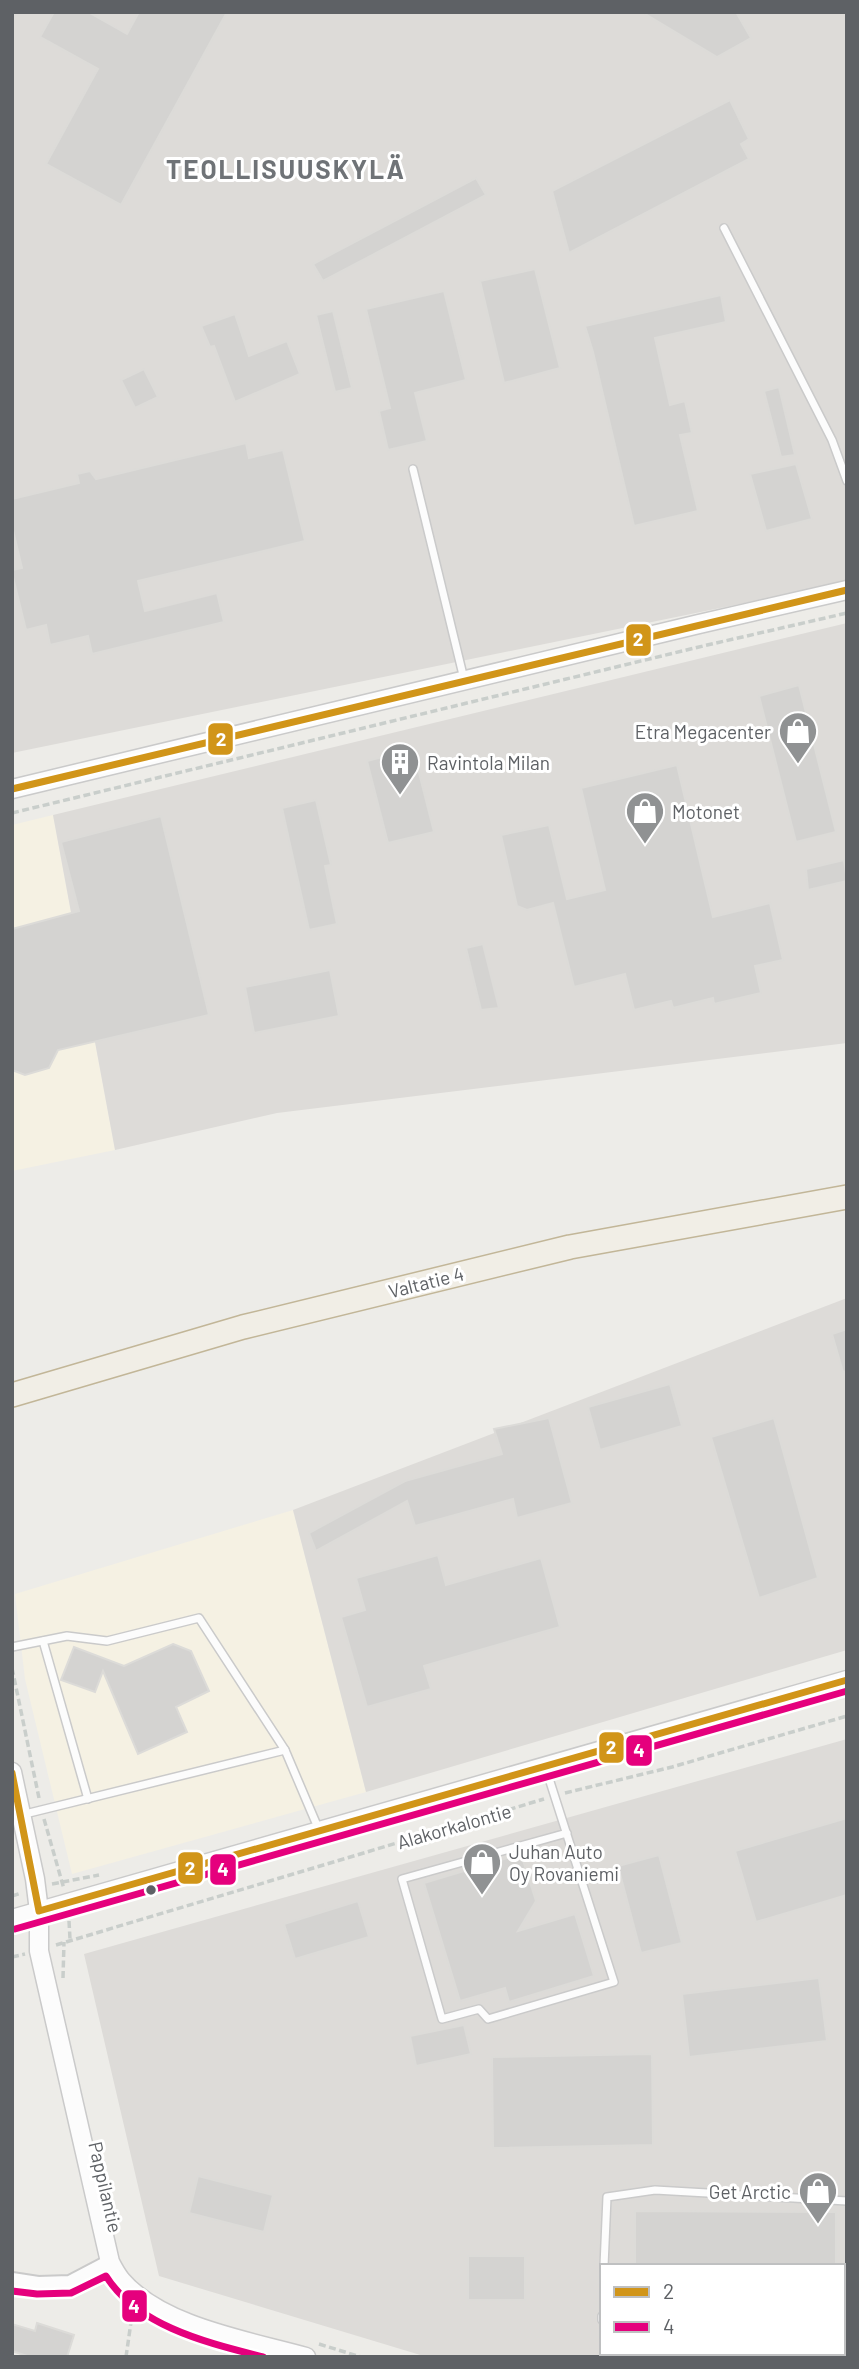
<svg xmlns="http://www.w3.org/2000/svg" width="859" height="2369" viewBox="0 0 859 2369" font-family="Barlow,sans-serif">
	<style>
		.commercial { fill: #f5f1e3 }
		.industrial { fill: #dddbd8; fill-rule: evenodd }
		.building { fill: #d4d3d1; stroke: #dcdbd8; stroke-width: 2 }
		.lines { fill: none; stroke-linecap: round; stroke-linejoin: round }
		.service-casing { stroke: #cacaca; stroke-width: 10 }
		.minor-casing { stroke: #cacaca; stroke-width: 18 }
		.tertiary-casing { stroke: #cacaca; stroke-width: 21 }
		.trunk-casing { stroke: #c2b698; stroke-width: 26 }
		.path { stroke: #c9cecb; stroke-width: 3.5; stroke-dasharray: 7 3.5; stroke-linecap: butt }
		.service { stroke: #fcfcfc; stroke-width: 7 }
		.minor { stroke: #fcfcfc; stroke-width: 14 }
		.tertiary { stroke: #fcfcfc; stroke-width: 18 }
		.trunk { stroke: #f1eee6; stroke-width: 23 }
		.bus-1-casing { stroke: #fff; stroke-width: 12 }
		.bus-2-casing { stroke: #fff; stroke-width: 12 }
		.bus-1 { stroke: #d19519; stroke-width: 7 }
		.bus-2 { stroke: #e5007d; stroke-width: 7 }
		.bus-dot { fill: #5e6165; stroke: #fff; stroke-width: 2.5 }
		.labels { text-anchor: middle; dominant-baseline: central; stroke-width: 6; stroke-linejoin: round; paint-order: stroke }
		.poi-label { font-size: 19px; fill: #5e6165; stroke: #fff; text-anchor: start }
		.street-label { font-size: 19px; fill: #5e6165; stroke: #fff }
		.district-label { font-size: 26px; font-weight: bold; letter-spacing: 2px; fill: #6f7377; stroke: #fff }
		.line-badge { stroke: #fff; stroke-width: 2.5 }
		.badge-label { font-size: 19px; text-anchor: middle; font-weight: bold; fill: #fff }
	</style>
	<rect width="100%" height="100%" fill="#edece8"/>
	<g class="commercial">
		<path d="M53,815l62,335 -103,21v-346z"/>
		<path d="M293,1510l73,282 -294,82 -47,-195 -10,-85z"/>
	</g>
	<g class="industrial">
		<path d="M12,12h835v570l-835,171z"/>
		<path d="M847,623v420l-570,70 -162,37 -62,-335z"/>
		<path d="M847,1298v352l-481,142 -73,-282z"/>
		<path d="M847,1739v618h-420l-268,-81 -75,-322zM602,2266h241v87h-241z"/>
	</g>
	<g class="building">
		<path d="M54,12h34l39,22 12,-22h88l-106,193 -75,-41 52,-95 -58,-32z"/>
		<path d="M642,12h94l15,26 -34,19z"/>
		<path d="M730,100l19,39 -8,5 8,15 -180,94 -17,-62z"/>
		<path d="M476,178l10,17 -163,86 -10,-17z"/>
		<path d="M535,269l25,99 -56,15 -24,-102z"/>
		<path d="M444,291l22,89 -51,13 12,48 -39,9 -9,-39 11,-3 -24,-99z"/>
		<path d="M721,295l5,27 -71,16 15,67 15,-4 7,32 -12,2 18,76 -64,15 -41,-174 -8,-26z"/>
		<path d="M333,311l19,77 -17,4 -19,-77z"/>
		<path d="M235,314l14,42 38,-15 13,33 -65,28 -21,-56 -4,1 -9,-21z"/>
		<path d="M144,369l14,28 -23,11 -14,-28z"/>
		<path d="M779,387l16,68 -14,2 -17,-66z"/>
		<path d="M246,443l3,15 34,-8 22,91 -167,40 7,30 72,-18 7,29 -132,32 -4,-18 -38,9 -4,-20 -20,5 -14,-57v-3l10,-2 -10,-42v-27l67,-16 -2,-9 13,-3 6,8z"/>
		<path d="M796,464l16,55 -46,12 -16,-57z"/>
		<path d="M799,685l37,147 -40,10 -37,-146z"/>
		<path d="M413,749l21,83 -46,11 -21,-82z"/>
		<path d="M677,765l36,152 57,-14 13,57 -28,6 6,27 -47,11 -1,-6 -40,10 -2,-7 -37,9 -9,-36 -51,13 -21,-84 -26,7 -10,-4 -16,-71 48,-10 18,74 38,-9 -24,-102z"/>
		<path d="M316,800l15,65 -6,1 12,58 -28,6 -27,-122z"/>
		<path d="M161,816l48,199 -151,35 -9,18 -24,7 -13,-5v-141l67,-18 -18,-69z"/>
		<path d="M844,860l3,21 -39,9 -2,-21z"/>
		<path d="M483,944l16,64 -18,2 -15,-62z"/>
		<path d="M330,970l9,46 -85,17 -9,-46z"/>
		<path d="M847,1329v42l-4,1 -11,-38z"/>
		<path d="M670,1384l12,42 -82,24 -12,-43z"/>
		<path d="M549,1418l23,85 -55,15 -4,-19 -98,27 -8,-25 -91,50 -7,-18 96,-52 97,-27 -8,-25z"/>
		<path d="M774,1418l44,160 -59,20 -48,-161z"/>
		<path d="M438,1555l8,30 95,-27 19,69 -136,39 7,23 -64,18 -26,-90 24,-7 -9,-32z"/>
		<path d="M173,1644l18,7 18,40 -33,16 11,25 -49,22 -35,-83 -8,21 -34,-12 13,-33 50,19z"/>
		<path d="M847,1818v77l-91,27 -21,-71z"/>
		<path d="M521,1854l15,47 -18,30 57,-17 19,62 -85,26 -4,-14 -45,13 -36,-118z"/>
		<path d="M659,1855l23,88 -41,10 -23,-87z"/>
		<path d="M358,1901l11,36 -74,22 -11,-35z"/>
		<path d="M819,1978l8,63 -138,16 -7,-63z"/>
		<path d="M464,2025l7,29 -55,12 -6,-30z"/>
		<path d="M652,2054l1,91 -160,3 -1,-91z"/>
		<path d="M198,2176l75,19 -9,37 -75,-19z"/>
		<path d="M635,2211l201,1v54h-201z"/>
		<rect x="468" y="2256" width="57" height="44"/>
		<path d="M37,2323l37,12 -7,22h-37l-18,-6v-27l23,7z"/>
	</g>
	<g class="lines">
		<g class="service-casing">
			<g id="service">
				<path d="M724,228l108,212 15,41"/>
				<path d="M413,469l51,210"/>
				<path d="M43,1641l45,158"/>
				<path d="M12,1647l55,-11 40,5 92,-23 86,132 34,80"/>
				<path d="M545,1766l69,216 -126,37 -9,-10 -37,10 -40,-140 165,-46"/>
				<path d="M21,1815l264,-65"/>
				<path d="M604,2266l3,-69 48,-7 192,11"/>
				<path d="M602,2316v4"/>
				<path d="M843,2348l4,1"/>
			</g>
		</g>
		<g class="minor-casing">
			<path id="minor" d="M12,2280l26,4 32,-1 40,-21"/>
		</g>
		<g class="tertiary-casing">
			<g id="tertiary">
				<path d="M12,789l687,-165 148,-34"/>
				<path d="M12,1772l23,107 4,32v40l71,311c3,6 7,13 11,18 40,47 128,61 185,77"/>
				<path d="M12,1919l835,-239"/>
			</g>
		</g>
		<g class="trunk-casing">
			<path id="trunk" d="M12,1395l231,-68 327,-80 277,-50"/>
		</g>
		<g class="path">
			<path d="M12,813l691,-167 144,-33"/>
			<path d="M12,1668l27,130"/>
			<path d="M565,1793l107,-26 175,-51"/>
			<path d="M44,1819l20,70"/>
			<path d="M52,1884l47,-9"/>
			<path d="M12,1896l9,-3"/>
			<path d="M69,1921l1,18"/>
			<path d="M56,1945l488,-146"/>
			<path d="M12,1957l13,-3"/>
			<path d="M63,1978l1,-36"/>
			<path d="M319,2344l42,13"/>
			<path d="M126,2357l5,-35 5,-9"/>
		</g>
		<use href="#service" class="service"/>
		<use href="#minor" class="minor"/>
		<use href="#tertiary" class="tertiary"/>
		<use href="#trunk" class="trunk"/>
		<g class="bus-1-casing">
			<g id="bus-1">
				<path d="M12,789l835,-199"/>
				<path d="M12,1773l27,138 808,-231"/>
			</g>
		</g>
		<g class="bus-2-casing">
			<g id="bus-2">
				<path d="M15,1929l832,-238"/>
				<path d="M12,2291l25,3 34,-1 35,-17c32,51 103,67 157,81"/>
			</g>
		</g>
		<use href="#bus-1" class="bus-1"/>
		<use href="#bus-2" class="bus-2"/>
	</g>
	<defs>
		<g id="shop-pin" transform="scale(2.0125)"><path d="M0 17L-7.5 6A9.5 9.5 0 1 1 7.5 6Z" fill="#909293" stroke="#fff"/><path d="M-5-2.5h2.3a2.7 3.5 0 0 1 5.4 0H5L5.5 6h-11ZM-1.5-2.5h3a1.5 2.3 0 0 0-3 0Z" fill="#fff"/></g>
		<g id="building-pin" transform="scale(2.0125)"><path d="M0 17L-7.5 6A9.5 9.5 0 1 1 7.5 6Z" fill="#909293" stroke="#fff"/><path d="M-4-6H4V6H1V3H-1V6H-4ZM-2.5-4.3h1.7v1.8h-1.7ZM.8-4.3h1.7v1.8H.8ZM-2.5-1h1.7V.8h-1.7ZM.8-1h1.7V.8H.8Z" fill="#fff"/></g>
	</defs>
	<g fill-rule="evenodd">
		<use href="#shop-pin" x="798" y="731"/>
		<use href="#building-pin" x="400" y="762"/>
		<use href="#shop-pin" x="645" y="811"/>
		<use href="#shop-pin" x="482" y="1862"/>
		<use href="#shop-pin" x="818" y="2191"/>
	</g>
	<circle class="bus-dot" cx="151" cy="1890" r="6"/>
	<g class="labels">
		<g class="poi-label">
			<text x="771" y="731" text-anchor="end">Etra Megacenter</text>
			<text x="427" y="762">Ravintola Milan</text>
			<text x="672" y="811">Motonet</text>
			<text x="509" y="1851">Juhan Auto<tspan x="509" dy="22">Oy Rovaniemi</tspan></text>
			<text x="791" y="2191" text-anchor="end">Get Arctic</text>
		</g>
		<g class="street-label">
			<text transform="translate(426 1282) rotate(-14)">Valtatie 4</text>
			<text transform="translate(454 1826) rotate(-16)">Alakorkalontie</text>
			<text transform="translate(106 2187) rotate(77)">Pappilantie</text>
		</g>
		<g class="district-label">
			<text x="286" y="168">TEOLLISUUSKYLÄ</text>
		</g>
	</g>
	<g class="line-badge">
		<rect x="625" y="623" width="27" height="34" rx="7" fill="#d19519"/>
		<rect x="207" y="722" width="27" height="34" rx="7" fill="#d19519"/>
		<rect x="598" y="1731" width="27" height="33" rx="7" fill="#d19519"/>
		<rect x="625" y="1734" width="28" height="33" rx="7" fill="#e5007d"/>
		<rect x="177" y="1851" width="27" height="34" rx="7" fill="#d19519"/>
		<rect x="209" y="1853" width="28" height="33" rx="7" fill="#e5007d"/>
		<rect x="121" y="2289" width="27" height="34" rx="7" fill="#e5007d"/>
	</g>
	<g class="badge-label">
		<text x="638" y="646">2</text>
		<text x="221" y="746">2</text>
		<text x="611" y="1754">2</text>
		<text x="639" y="1757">4</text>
		<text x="190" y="1875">2</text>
		<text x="223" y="1876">4</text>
		<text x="134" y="2313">4</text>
	</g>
	<rect width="859" height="2369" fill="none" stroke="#5e6165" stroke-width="28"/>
	<rect x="600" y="2264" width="245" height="91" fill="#ffffff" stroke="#bfc0c1" stroke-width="2"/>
	<rect x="614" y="2287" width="35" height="10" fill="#d19519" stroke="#bfc0c1" stroke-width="2"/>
	<text x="663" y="2299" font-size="21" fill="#5e6165">2</text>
	<rect x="614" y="2322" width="35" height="10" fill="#e5007d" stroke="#bfc0c1" stroke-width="2"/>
	<text x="663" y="2334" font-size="21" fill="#5e6165">4</text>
</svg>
